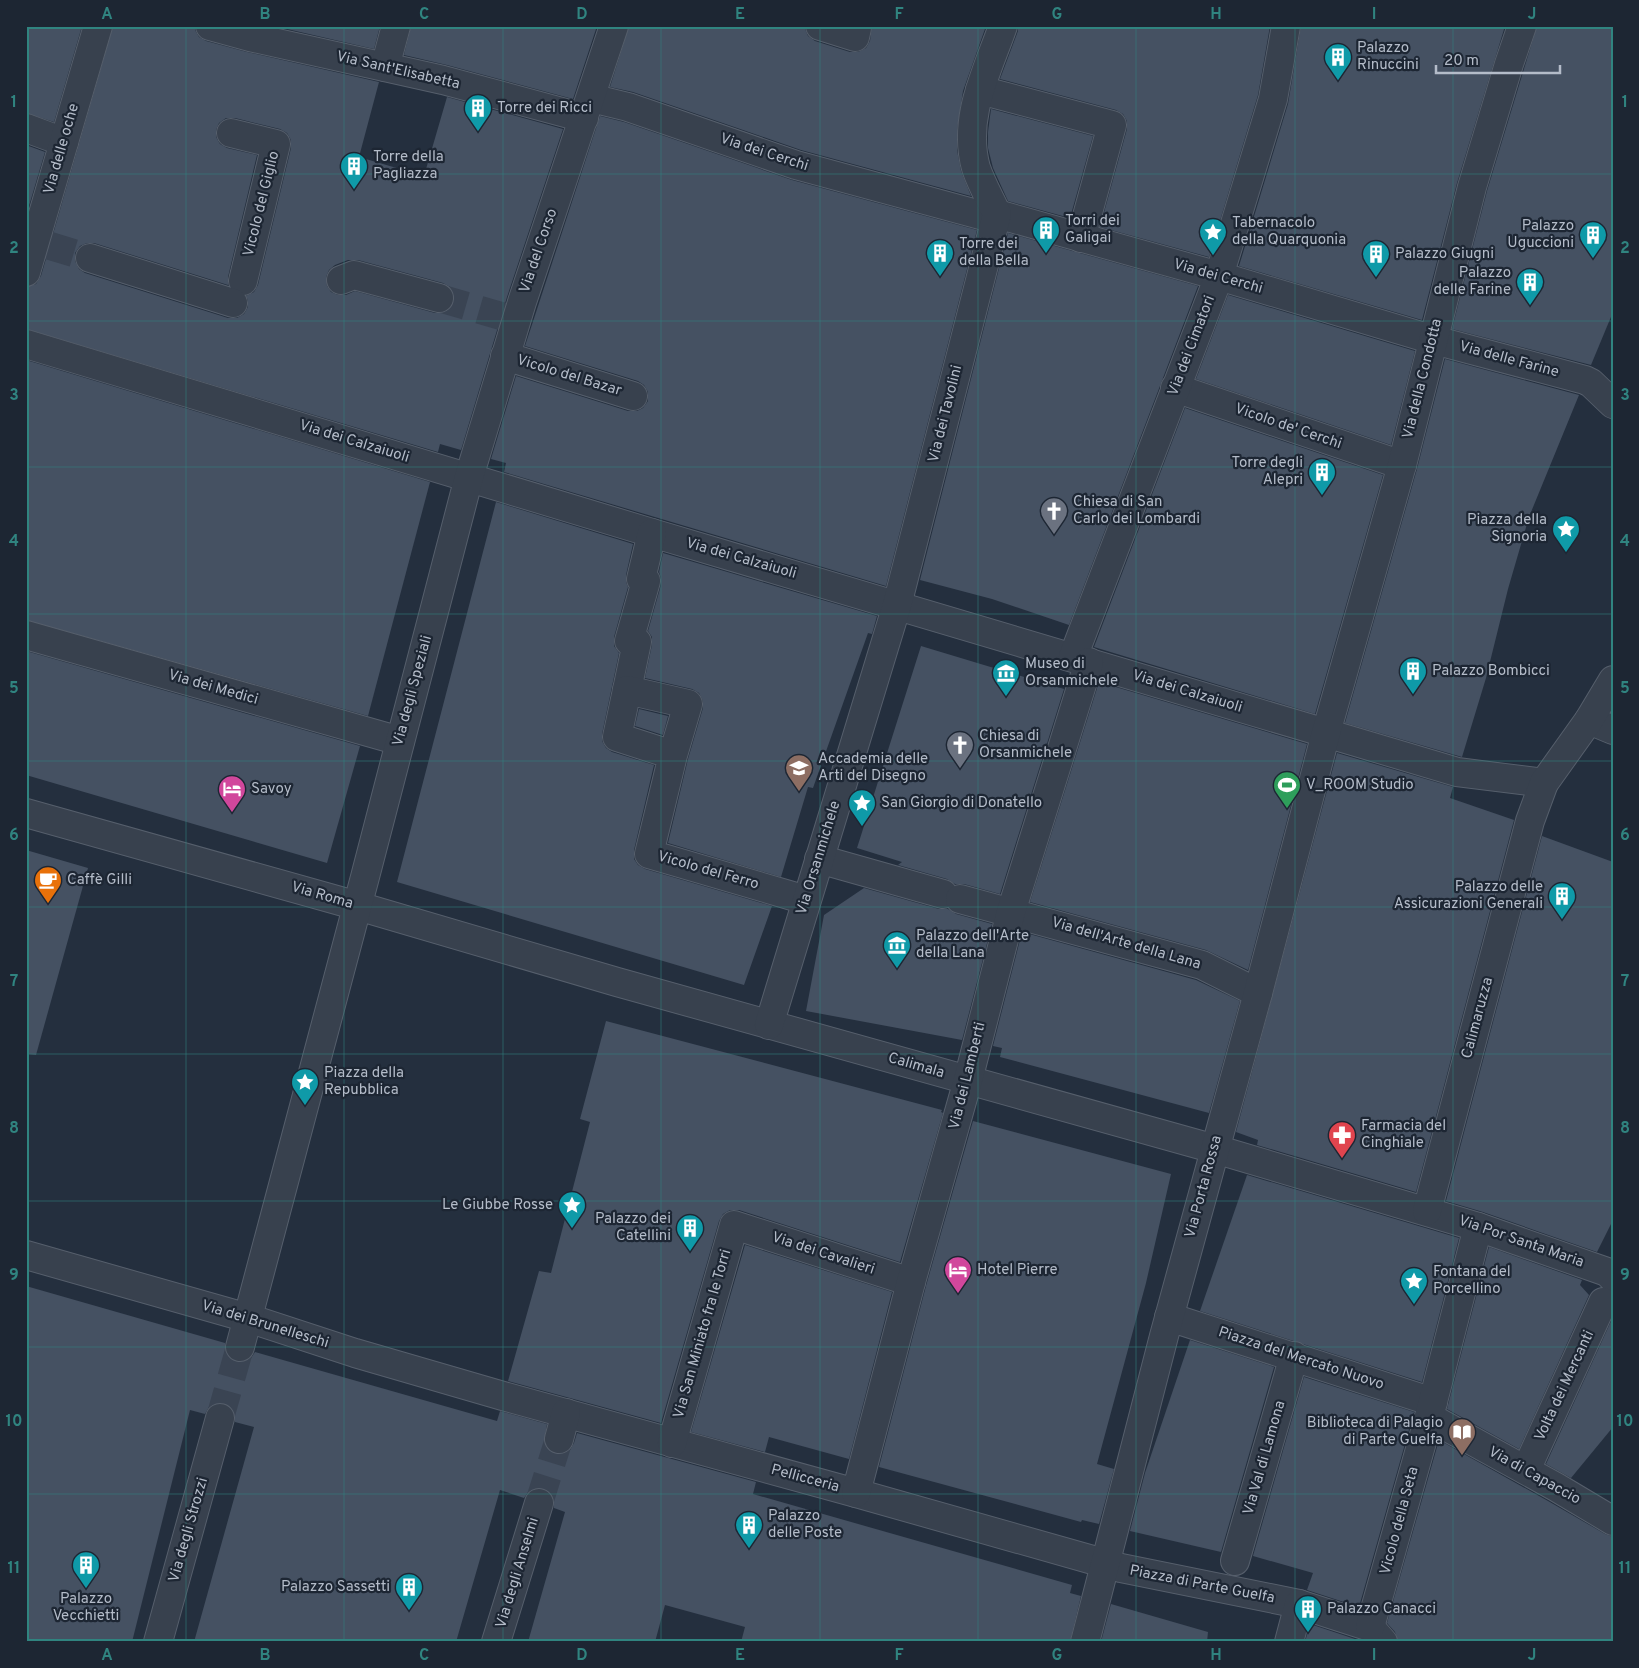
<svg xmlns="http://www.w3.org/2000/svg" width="1639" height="1668" viewBox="0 0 1639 1668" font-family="Overpass,sans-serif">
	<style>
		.building { fill: #455162; fill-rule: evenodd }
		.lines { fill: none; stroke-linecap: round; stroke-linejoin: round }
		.street-tunnel { stroke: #3a4453; stroke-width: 28; stroke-dasharray: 28 14; stroke-linecap: butt }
		.street-casing { stroke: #565f6c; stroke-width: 30 }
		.street { stroke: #38414e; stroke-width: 28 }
		.grid { fill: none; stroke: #308480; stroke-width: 1; stroke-opacity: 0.55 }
		.labels { text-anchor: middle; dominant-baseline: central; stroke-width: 4.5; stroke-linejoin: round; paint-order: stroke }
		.poi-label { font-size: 15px; fill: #b4bcc9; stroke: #1d2633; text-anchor: start }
		.street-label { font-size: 15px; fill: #b4bcc9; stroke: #1d2633 }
		.neatline { fill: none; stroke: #308480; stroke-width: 2 }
		.grid-label { font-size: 16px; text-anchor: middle; font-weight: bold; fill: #308480 }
	</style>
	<rect width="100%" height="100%" fill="#242f3e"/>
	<g class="building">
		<path d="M26,26h56l-28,96 -28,-9z"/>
		<path d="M113,26h82v4l4,7 7,4 41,11 132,30 -20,75 65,19 23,-79 116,32 -56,168 -46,153 -21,-6 -2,8 -412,-123v-42l10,-3 5,-8zM226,118h9l45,11 7,4 4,7v8l-33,137 -4,7 -8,4 2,4v7l-4,7 -7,4h-9l-143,-45 -6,-4 -4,-8v-8l5,-7 7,-3h7l134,42v-8l29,-122 -30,-7 -7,-4 -4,-7v-7l3,-7zM348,260h10l85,23 7,4 4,7v9l-4,6 -7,4h-8l-80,-22 -9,4h-8l-7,-3 -4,-6 -1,-9 3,-7 6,-5z"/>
		<path d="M274,26h106l-6,23z"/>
		<path d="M411,26h186l-24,73 -126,-34 -43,-10z"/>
		<path d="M629,26h169l7,3 3,7 7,5 35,11h8l8,-4 4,-7 2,-15h114l-23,65 -6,39v20l4,21 10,25 -170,-46 -168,-58 -23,-5z"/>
		<path d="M1018,26h252l-12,69 -49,162 -109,-30 27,-98v-8l-4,-7 -7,-4 -116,-31 18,-48z"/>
		<path d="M1301,26h204l-48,157 -35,137 -183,-54 49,-162z"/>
		<path d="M1537,26h76v286l-22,53 -139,-36 35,-138z"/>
		<path d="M991,109l102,27 -23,82 -62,-17 -15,-33 -5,-20v-16z"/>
		<path d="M600,116l24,6 168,58 185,50 -91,356 -382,-114 2,-9 -15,-4 25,-83 112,35h9l6,-3 5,-7v-9l-4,-7 -6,-4 -113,-35z"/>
		<path d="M26,145l19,7 -19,64z"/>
		<path d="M1008,233l190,53 -129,339 -77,-26 -72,-19z"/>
		<path d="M1228,295l187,56 -24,94 -195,-66z"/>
		<path d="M1445,359l134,36 -50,122 -21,72 -22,89 -24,79 -117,-34 72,-254z"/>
		<path d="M26,360l404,122 -62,234 -342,-96z"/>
		<path d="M1185,408l198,67 -68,239 -221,-67z"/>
		<path d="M496,502l137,42 -7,31v7l2,5 -14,50v9l5,7 -17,81v7l4,7 6,4 42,13 -20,85v9l4,6 7,4 127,37 -28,79 -347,-103z"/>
		<path d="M663,553l214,63 -5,18 -4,-1 -55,155 -5,-1 -27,90 -113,-34 20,-84 15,-51v-7l-4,-8 -7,-4 -47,-11 7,-33v-8l-4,-6 13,-46v-7l-2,-6z"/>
		<path d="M921,646l143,43 -64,205 -36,-10h-9l-8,-5 -49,-14 4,-3 -45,-14z"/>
		<path d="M26,651l334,95 -33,117 -301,-88z"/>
		<path d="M1099,682l208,62 -59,226 -42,-20 -176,-48z"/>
		<path d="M639,709l29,7 -5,19 -28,-9z"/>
		<path d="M1337,753l116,34 -3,11 64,22 -98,372 -159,-47 1,-5 -22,-8z"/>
		<path d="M1542,836l71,26v358l-16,32 -114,-40 -37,-11z"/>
		<path d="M26,850l62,18 -52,187 -10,-1z"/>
		<path d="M864,888l75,21h9l8,5 36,10 -30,116 -156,-29 18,-96z"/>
		<path d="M1022,932l174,48 44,21 -31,112 -209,-56 2,-9 -9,-2z"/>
		<path d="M606,1021l336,89 -1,2 2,1 -43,149 -161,-52h-9l-7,4 -4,7 -58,202 -153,-42 31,-110 12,2 39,-151 -10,-3z"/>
		<path d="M973,1121l198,53 -25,109 -49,181 17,5 -15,55 -17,-4 -1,2 -202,-55 47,-181z"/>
		<path d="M1247,1175l212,63 -37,144 -222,-71z"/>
		<path d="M745,1245l147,47 -43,167 -80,-22 -4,15 -74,-20z"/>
		<path d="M1489,1247l93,33 -2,5 9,10 -70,154 -72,-40z"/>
		<path d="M26,1286l199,57v8l4,7 7,4h9l6,-4 4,-6 242,69 3,-10 47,13 -3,19 4,7 6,4h9l7,-4 4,-7 3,-10 179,49 -3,12 319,91 -2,8 11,3 -11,46h-329l4,-15 -80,-22 -10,37h-127l37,-130 -11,-4v-8l-4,-8 -7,-4h-7l-7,3 -5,7 -24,-8 -44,152h-262l60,-215 -19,-5v-7l-4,-8 -6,-4h-8l-8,4 -4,7 -15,-4 -58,232h-106z"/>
		<path d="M1612,1319l1,108 -42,51 -25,-14z"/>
		<path d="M1190,1340l84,27 -53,185 -91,-21 15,-58z"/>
		<path d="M1304,1377l110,35 -55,195 -52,-17 6,-17 -60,-17z"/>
		<path d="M1439,1440l109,61 57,33 8,3v105h-215l-3,-10 -8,-9z"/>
		<path d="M1111,1604l97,28 -1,10h-106z"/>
		<path d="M1310,1624l51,17 1,1h-57z"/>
	</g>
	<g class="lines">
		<g class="street-tunnel">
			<path d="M47,245l43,13"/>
			<path d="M439,298l69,20"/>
			<path d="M220,1418l20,-71"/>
			<path d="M539,1503l20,-64"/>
		</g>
		<g class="street-casing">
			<g id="street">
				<path d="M210,26l40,11 193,43 141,38"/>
				<path d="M820,26l35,11 2,-9 -6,-2"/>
				<path d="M385,67l11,-41"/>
				<path d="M980,90l132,35 -31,113"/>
				<path d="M591,98l37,9 168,58 188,51 13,-2 222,62 215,64 151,40 6,3 22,21"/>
				<path d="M26,128l38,14"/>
				<path d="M231,133l45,11 -33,137"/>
				<path d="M90,258l143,45"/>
				<path d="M26,272l72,-246"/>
				<path d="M341,280l13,-5 85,23"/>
				<path d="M26,344l626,189 805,239 87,11"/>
				<path d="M505,356l128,40"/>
				<path d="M1175,388l227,77"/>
				<path d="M26,635l374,106"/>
				<path d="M1073,657l146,-381 54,-177 13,-73"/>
				<path d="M627,690l10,-48 -8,-1 17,-60 -5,-2 11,-46"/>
				<path d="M1589,720l24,10"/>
				<path d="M673,755l-56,-18 10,-47 61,14 -15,51 -24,99 157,46"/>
				<path d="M26,813l332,93 259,76 598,167 263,78 129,45 6,6"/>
				<path d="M819,859l124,35"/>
				<path d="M960,899l242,66 56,28"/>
				<path d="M769,1025l128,-420 100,-391c-7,-15 -16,-31 -21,-46 -14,-50 11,-96 27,-142"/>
				<path d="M1427,1211l103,-390 14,-38 45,-63 24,-40"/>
				<path d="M26,1255l222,63 107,35 148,43 353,97 265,75 178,36 71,23 13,15"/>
				<path d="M1169,1317l264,85"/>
				<path d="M240,1347l125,-470 104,-400 53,-175 92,-276"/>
				<path d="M1429,1417l127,70 57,34"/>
				<path d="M559,1439l7,-26"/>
				<path d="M672,1443l62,-218 177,57"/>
				<path d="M1526,1470l77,-168"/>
				<path d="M856,1493l55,-211 57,-202 43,-168 78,-250"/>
				<path d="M1235,1561l59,-205"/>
				<path d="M1370,1627l59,-210 49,-190"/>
				<path d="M158,1642l62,-224"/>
				<path d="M496,1642l43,-139"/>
				<path d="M1085,1642l79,-306 94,-343 68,-260 76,-268 70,-278 37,-123 13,-38"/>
				<path d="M1289,1642l10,-38"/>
			</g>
		</g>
		<use href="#street" class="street"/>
	</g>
	<path class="grid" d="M186,26v1616M344,26v1616M503,26v1616M661,26v1616M820,26v1616M978,26v1616M1136,26v1616M1295,26v1616M1453,26v1616M26,174h1587M26,321h1587M26,467h1587M26,614h1587M26,761h1587M26,907h1587M26,1054h1587M26,1201h1587M26,1347h1587M26,1494h1587"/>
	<defs>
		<g id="building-pin" transform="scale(1.4375)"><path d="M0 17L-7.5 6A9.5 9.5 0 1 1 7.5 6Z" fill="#0f9aa8" stroke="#1d2633"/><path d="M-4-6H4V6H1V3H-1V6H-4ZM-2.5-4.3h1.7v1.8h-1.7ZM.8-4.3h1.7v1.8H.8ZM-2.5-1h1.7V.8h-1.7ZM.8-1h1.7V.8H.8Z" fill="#fff"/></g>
		<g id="sight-pin" transform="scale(1.4375)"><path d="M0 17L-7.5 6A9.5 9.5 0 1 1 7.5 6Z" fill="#0f9aa8" stroke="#1d2633"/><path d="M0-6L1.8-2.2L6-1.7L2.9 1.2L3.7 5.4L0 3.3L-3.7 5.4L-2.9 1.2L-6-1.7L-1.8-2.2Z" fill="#fff"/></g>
		<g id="church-pin" transform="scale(1.4375)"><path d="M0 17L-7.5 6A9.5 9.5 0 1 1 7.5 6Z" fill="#6b7280" stroke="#1d2633"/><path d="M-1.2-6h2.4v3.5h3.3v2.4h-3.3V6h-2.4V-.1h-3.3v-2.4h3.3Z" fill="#fff"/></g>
		<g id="museum-pin" transform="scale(1.4375)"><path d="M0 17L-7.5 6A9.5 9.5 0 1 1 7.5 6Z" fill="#0f9aa8" stroke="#1d2633"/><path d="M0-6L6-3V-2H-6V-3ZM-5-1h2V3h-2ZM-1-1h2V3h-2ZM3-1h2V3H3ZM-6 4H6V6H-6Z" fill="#fff"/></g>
		<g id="university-pin" transform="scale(1.4375)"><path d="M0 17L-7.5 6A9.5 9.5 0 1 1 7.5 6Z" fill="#8d6e63" stroke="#1d2633"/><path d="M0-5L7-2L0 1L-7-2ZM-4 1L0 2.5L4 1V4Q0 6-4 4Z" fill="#fff"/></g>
		<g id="stadium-pin" transform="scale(1.4375)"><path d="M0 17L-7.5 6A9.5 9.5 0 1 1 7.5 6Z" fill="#2e9e5b" stroke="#1d2633"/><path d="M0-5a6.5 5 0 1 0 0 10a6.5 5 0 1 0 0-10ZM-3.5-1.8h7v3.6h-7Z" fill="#fff"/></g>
		<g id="hotel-pin" transform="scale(1.4375)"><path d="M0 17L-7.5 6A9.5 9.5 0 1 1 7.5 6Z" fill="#d1479c" stroke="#1d2633"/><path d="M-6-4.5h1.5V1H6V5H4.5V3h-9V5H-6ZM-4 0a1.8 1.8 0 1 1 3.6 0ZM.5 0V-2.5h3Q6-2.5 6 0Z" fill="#fff"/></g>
		<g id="cafe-pin" transform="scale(1.4375)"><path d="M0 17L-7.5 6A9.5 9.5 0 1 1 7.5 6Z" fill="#e8710a" stroke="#1d2633"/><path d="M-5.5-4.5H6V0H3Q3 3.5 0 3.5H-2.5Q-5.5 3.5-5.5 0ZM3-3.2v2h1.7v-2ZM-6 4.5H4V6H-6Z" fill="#fff"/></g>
		<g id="pharmacy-pin" transform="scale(1.4375)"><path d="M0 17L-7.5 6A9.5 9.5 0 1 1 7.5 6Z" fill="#e0444e" stroke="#1d2633"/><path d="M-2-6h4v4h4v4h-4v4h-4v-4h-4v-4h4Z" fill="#fff"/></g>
		<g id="library-pin" transform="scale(1.4375)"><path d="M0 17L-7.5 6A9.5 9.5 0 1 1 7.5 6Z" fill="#8d6e63" stroke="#1d2633"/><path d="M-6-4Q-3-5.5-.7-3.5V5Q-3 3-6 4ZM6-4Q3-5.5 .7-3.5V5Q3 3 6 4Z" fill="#fff"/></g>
	</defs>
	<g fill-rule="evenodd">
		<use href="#building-pin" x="1338" y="57"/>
		<use href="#building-pin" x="478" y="108"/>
		<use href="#building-pin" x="354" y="166"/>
		<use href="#building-pin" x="1046" y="230"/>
		<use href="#sight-pin" x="1213" y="232"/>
		<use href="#building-pin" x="1593" y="235"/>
		<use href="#building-pin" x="940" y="253"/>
		<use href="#building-pin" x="1376" y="254"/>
		<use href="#building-pin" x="1530" y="282"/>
		<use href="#building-pin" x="1322" y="472"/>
		<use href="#church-pin" x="1054" y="511"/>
		<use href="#sight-pin" x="1566" y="529"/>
		<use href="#building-pin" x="1413" y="671"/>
		<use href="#museum-pin" x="1006" y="673"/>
		<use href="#church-pin" x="960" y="745"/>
		<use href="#university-pin" x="799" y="768"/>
		<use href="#stadium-pin" x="1287" y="785"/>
		<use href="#hotel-pin" x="232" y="789"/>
		<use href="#sight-pin" x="862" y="803"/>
		<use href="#cafe-pin" x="48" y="880"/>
		<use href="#building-pin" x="1562" y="896"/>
		<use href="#museum-pin" x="897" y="945"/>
		<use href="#sight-pin" x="305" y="1082"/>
		<use href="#pharmacy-pin" x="1342" y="1135"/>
		<use href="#sight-pin" x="572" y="1205"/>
		<use href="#building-pin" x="690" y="1228"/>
		<use href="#hotel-pin" x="958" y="1270"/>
		<use href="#sight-pin" x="1414" y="1281"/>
		<use href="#library-pin" x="1462" y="1432"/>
		<use href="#building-pin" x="749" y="1525"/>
		<use href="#building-pin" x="86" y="1565"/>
		<use href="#building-pin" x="409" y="1587"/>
		<use href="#building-pin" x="1308" y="1609"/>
	</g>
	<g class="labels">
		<g class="poi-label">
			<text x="1357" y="48">Palazzo<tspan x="1357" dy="17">Rinuccini</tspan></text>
			<text x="497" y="108">Torre dei Ricci</text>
			<text x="373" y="157">Torre della<tspan x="373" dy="17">Pagliazza</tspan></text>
			<text x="1065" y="221">Torri dei<tspan x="1065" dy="17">Galigai</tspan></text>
			<text x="1232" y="223">Tabernacolo<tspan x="1232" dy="17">della Quarquonia</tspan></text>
			<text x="1574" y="226" text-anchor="end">Palazzo<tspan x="1574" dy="17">Uguccioni</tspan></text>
			<text x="959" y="244">Torre dei<tspan x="959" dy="17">della Bella</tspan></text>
			<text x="1395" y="254">Palazzo Giugni</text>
			<text x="1511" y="273" text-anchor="end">Palazzo<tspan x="1511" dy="17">delle Farine</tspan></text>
			<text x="1303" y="463" text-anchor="end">Torre degli<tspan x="1303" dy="17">Alepri</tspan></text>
			<text x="1073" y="502">Chiesa di San<tspan x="1073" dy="17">Carlo dei Lombardi</tspan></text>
			<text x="1547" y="520" text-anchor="end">Piazza della<tspan x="1547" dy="17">Signoria</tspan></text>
			<text x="1025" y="664">Museo di<tspan x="1025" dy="17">Orsanmichele</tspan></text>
			<text x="1432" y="671">Palazzo Bombicci</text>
			<text x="979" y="736">Chiesa di<tspan x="979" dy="17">Orsanmichele</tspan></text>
			<text x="818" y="759">Accademia delle<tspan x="818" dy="17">Arti del Disegno</tspan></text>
			<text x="1306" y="785">V_ROOM Studio</text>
			<text x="251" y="789">Savoy</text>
			<text x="881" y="803">San Giorgio di Donatello</text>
			<text x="67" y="880">Caffè Gilli</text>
			<text x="1543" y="887" text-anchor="end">Palazzo delle<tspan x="1543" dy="17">Assicurazioni Generali</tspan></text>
			<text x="916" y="936">Palazzo dell'Arte<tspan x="916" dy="17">della Lana</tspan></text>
			<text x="324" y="1073">Piazza della<tspan x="324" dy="17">Repubblica</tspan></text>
			<text x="1361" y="1126">Farmacia del<tspan x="1361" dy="17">Cinghiale</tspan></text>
			<text x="553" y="1205" text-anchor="end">Le Giubbe Rosse</text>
			<text x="671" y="1219" text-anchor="end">Palazzo dei<tspan x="671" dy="17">Catellini</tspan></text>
			<text x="977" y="1270">Hotel Pierre</text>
			<text x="1433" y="1272">Fontana del<tspan x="1433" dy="17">Porcellino</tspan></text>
			<text x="1443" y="1423" text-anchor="end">Biblioteca di Palagio<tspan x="1443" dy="17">di Parte Guelfa</tspan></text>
			<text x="768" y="1516">Palazzo<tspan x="768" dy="17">delle Poste</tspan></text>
			<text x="390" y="1587" text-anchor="end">Palazzo Sassetti</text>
			<text x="86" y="1599" text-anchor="middle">Palazzo<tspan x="86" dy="17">Vecchietti</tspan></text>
			<text x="1327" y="1609">Palazzo Canacci</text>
		</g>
		<g class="street-label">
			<text transform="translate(398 71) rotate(13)">Via Sant'Elisabetta</text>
			<text transform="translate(62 149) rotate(-74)">Via delle oche</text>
			<text transform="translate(764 153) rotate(18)">Via dei Cerchi</text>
			<text transform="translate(262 204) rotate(-76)">Vicolo del Giglio</text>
			<text transform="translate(539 251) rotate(-71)">Via del Corso</text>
			<text transform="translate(1218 277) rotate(16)">Via dei Cerchi</text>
			<text transform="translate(1192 346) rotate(-69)">Via dei Cimatori</text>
			<text transform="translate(1509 360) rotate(15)">Via delle Farine</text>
			<text transform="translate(569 376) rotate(17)">Vicolo del Bazar</text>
			<text transform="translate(1423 379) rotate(-76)">Via della Condotta</text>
			<text transform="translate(946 414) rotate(-76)">Via dei Tavolini</text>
			<text transform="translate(1288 427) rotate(19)">Vicolo de' Cerchi</text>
			<text transform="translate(354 442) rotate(17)">Via dei Calzaiuoli</text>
			<text transform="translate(741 559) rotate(16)">Via dei Calzaiuoli</text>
			<text transform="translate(213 688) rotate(16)">Via dei Medici</text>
			<text transform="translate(413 691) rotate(-75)">Via degli Speziali</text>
			<text transform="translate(1187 692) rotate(17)">Via dei Calzaiuoli</text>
			<text transform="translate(819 858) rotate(-73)">Via Orsanmichele</text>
			<text transform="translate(708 871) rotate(16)">Vicolo del Ferro</text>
			<text transform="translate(322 896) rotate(16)">Via Roma</text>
			<text transform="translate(1126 944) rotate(16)">Via dell'Arte della Lana</text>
			<text transform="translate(1478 1018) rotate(-75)">Calimaruzza</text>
			<text transform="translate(916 1066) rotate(16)">Calimala</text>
			<text transform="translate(968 1076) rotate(-76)">Via dei Lamberti</text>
			<text transform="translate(1204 1187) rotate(-75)">Via Porta Rossa</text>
			<text transform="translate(1521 1242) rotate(19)">Via Por Santa Maria</text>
			<text transform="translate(823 1254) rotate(18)">Via dei Cavalieri</text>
			<text transform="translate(265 1325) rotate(17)">Via dei Brunelleschi</text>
			<text transform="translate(703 1334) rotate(-74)">Via San Miniato fra le Torri</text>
			<text transform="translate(1301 1359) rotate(18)">Piazza del Mercato Nuovo</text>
			<text transform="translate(1565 1386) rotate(-65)">Volta dei Mercanti</text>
			<text transform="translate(1265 1458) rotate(-74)">Via Val di Lamona</text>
			<text transform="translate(1534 1476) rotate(29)">Via di Capaccio</text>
			<text transform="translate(805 1479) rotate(15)">Pellicceria</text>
			<text transform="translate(1400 1521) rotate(-75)">Vicolo della Seta</text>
			<text transform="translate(189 1530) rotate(-74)">Via degli Strozzi</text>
			<text transform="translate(518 1573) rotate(-73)">Via degli Anselmi</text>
			<text transform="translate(1202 1585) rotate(11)">Piazza di Parte Guelfa</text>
		</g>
	</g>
	<rect width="1639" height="1668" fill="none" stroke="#1d2633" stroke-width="55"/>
	<path d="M1436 65v8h124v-8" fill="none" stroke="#b4bcc9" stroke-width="2.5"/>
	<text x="1444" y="65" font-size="15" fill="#b4bcc9" stroke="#1d2633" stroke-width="4" paint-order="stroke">20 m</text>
	<rect x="28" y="28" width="1584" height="1612" class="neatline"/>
	<g class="grid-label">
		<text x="107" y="19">A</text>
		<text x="265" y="19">B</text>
		<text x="424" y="19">C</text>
		<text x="582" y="19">D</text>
		<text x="740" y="19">E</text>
		<text x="899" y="19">F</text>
		<text x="1057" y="19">G</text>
		<text x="1216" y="19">H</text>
		<text x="1374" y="19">I</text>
		<text x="1532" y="19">J</text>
		<text x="14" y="107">1</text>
		<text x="1625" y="107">1</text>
		<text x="14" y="253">2</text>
		<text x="1625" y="253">2</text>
		<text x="14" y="400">3</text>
		<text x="1625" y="400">3</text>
		<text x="14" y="546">4</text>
		<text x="1625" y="546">4</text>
		<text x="14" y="693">5</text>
		<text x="1625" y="693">5</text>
		<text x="14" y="840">6</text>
		<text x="1625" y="840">6</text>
		<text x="14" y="986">7</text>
		<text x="1625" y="986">7</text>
		<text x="14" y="1133">8</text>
		<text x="1625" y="1133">8</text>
		<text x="14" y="1280">9</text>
		<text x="1625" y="1280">9</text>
		<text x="14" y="1426">10</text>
		<text x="1625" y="1426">10</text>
		<text x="14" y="1573">11</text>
		<text x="1625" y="1573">11</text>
		<text x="107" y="1660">A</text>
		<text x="265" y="1660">B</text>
		<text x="424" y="1660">C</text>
		<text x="582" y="1660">D</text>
		<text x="740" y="1660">E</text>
		<text x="899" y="1660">F</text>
		<text x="1057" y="1660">G</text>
		<text x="1216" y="1660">H</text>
		<text x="1374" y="1660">I</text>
		<text x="1532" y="1660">J</text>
	</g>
</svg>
